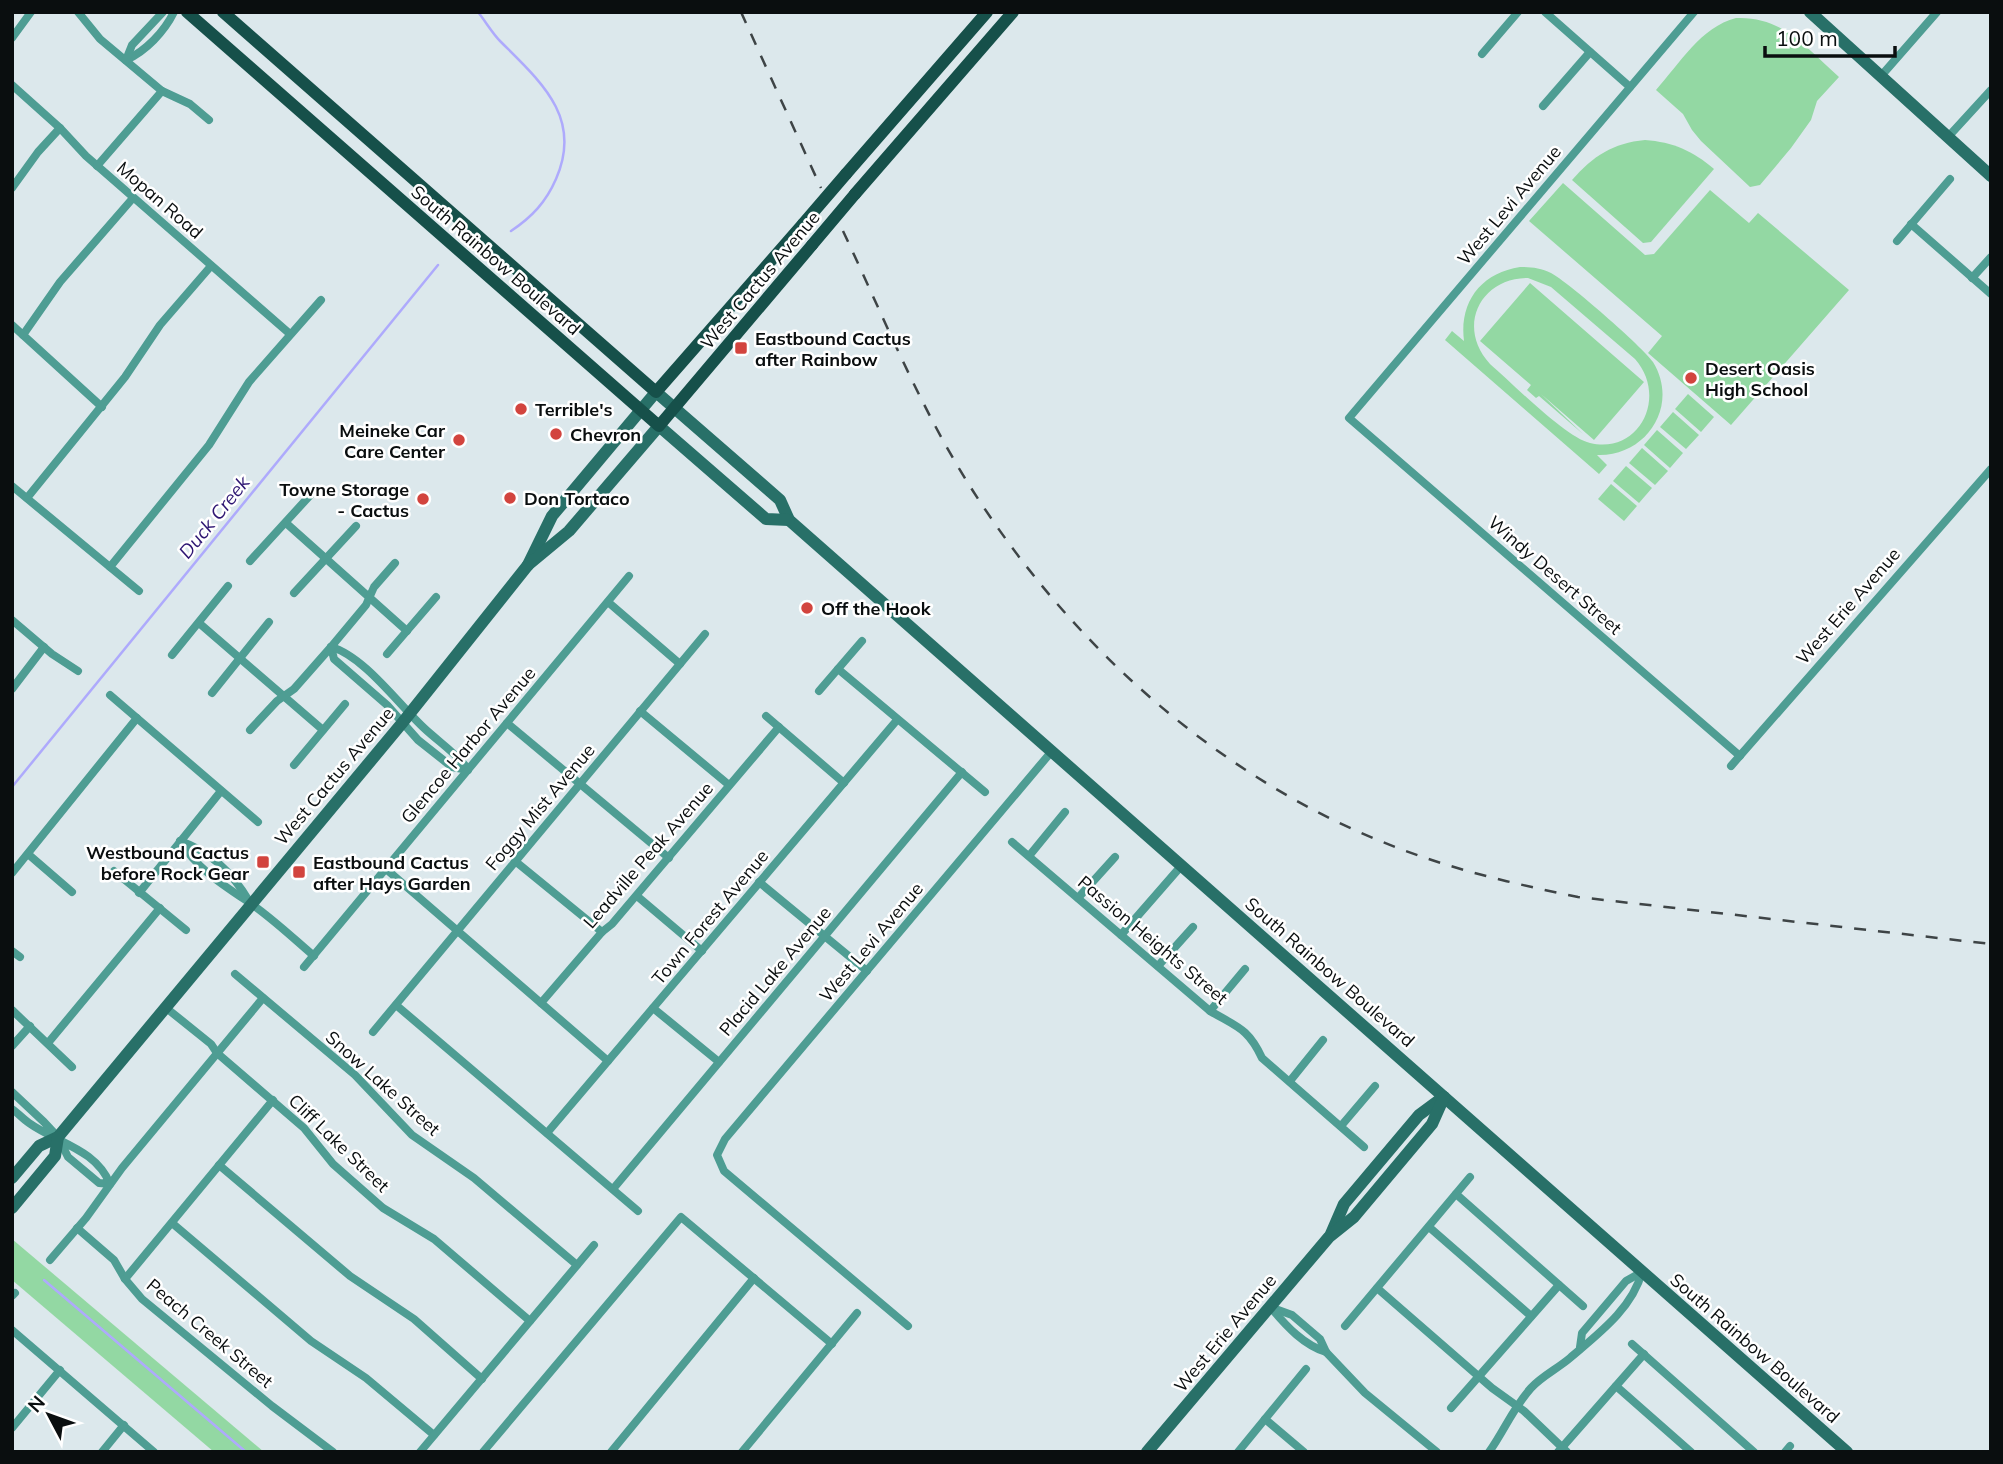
<svg xmlns="http://www.w3.org/2000/svg" width="2003" height="1464" viewBox="0 0 2003 1464" font-family="Mulish,sans-serif">
	<style>
		.green { fill: #93d8a3; fill-rule: evenodd }
		.lines { fill: none; stroke-linecap: round; stroke-linejoin: round }
		.stream { stroke: #aeaafc; stroke-width: 2.5 }
		.street { stroke: #4e9d93; stroke-width: 8 }
		.secondary { stroke: #287068; stroke-width: 12 }
		.primary { stroke: #16504a; stroke-width: 12 }
		.rail { stroke: #3e4446; stroke-width: 2.5; stroke-dasharray: 12 12; stroke-linecap: butt }
		.primary-bridge { stroke: #16504a; stroke-width: 12 }
		.poi-dot { fill: #d2443e; stroke: #fff; stroke-width: 2.5 }
		.labels { text-anchor: middle; dominant-baseline: central; stroke-width: 5; stroke-linejoin: round; paint-order: stroke }
		.street-label { font-size: 18px; fill: #0a0e0f; stroke: #fff }
		.poi-label { font-size: 18px; font-weight: bold; fill: #0a0e0f; stroke: #fff; text-anchor: start }
		.water-label { font-size: 19px; font-style: italic; fill: #2d1572; stroke: #fff }
	</style>
	<rect width="100%" height="100%" fill="#dce8ec"/>
	<g class="green">
		<path d="M1736,18c47,-2 70,30 103,59l-22,24 -6,19 -20,28 -31,37 -10,2 -49,-46 -9,-11 -9,-16 -27,-24c24,-27 45,-63 80,-72z"/>
		<path d="M1645,140c28,2 48,11 69,29l-63,73 -8,1 -71,-63c21,-24 41,-37 73,-40z"/>
		<path d="M1563,183l82,72 9,-1 56,-64 39,33 9,-10 91,77 -118,135 -83,-72 14,-17 -133,-115z"/>
		<path d="M1520,267c11,0 21,1 31,6 16,8 93,75 102,89 27,44 -7,95 -56,93l10,10 -8,9 -154,-134 7,-9 12,10c-5,-39 17,-68 56,-74zM1528,278l23,9 84,72c33,37 5,96 -45,84 -24,-5 -79,-61 -100,-79 -34,-37 -10,-86 38,-86z"/>
		<path d="M1530,283l114,99 -50,58 -53,-46 42,40 -44,-38 -3,2 -9,-8 4,-5 -51,-44z"/>
		<path d="M1688,394l26,23 -13,15 -26,-23z"/>
		<path d="M1673,412l26,23 -13,14 -26,-22z"/>
		<path d="M1657,430l26,23 -13,15 -26,-23z"/>
		<path d="M1642,448l26,23 -13,14 -26,-22z"/>
		<path d="M1626,466l26,22 -13,15 -26,-22z"/>
		<path d="M1611,484l26,22 -13,15 -26,-22z"/>
		<path d="M12,1239l252,213h-50l-202,-172z"/>
	</g>
	<g class="lines">
		<g class="stream">
			<path d="M478,12c8,10 14,21 23,30 40,40 82,76 55,137 -10,23 -24,38 -45,52"/>
			<path d="M12,787l426,-522"/>
			<path d="M44,1280l202,172"/>
		</g>
		<g class="street">
			<path d="M78,12l22,27 62,52 28,13 19,16"/>
			<path d="M1545,12l85,75"/>
			<path d="M1694,12l-345,406 391,338"/>
			<path d="M12,38l19,-26"/>
			<path d="M1482,54l36,-42"/>
			<path d="M126,60c20,-9 38,-28 48,-48"/>
			<path d="M126,60l6,-15 31,-33"/>
			<path d="M1881,76l56,-64"/>
			<path d="M12,85l48,43 26,28 204,178"/>
			<path d="M1543,106l47,-54"/>
			<path d="M1948,137l43,-47"/>
			<path d="M97,166l65,-75"/>
			<path d="M12,188l26,-36 22,-24"/>
			<path d="M1911,224l80,70"/>
			<path d="M1897,241l53,-62"/>
			<path d="M1972,278l19,-21"/>
			<path d="M12,325l90,82"/>
			<path d="M23,335l37,-53 73,-84"/>
			<path d="M12,486l127,105"/>
			<path d="M27,498l98,-121 35,-52 51,-59"/>
			<path d="M286,523l121,108"/>
			<path d="M250,561l64,-70"/>
			<path d="M110,567l99,-122 40,-63 72,-82"/>
			<path d="M294,593l62,-67"/>
			<path d="M608,602l72,62"/>
			<path d="M12,620l40,34 26,17"/>
			<path d="M199,623l124,107"/>
			<path d="M331,647l3,12 53,46 31,35 34,27 16,3"/>
			<path d="M331,647c33,9 68,58 93,81 15,14 32,25 44,41"/>
			<path d="M387,654l49,-57"/>
			<path d="M172,655l56,-69"/>
			<path d="M838,669l147,123"/>
			<path d="M12,689l32,-42"/>
			<path d="M819,691l43,-50"/>
			<path d="M212,693l57,-71"/>
			<path d="M110,695l148,127"/>
			<path d="M640,711l89,74"/>
			<path d="M766,716l78,67"/>
			<path d="M507,723l162,135"/>
			<path d="M250,730l27,-29 17,-12 37,-42 35,-42 8,-18 21,-24"/>
			<path d="M294,765l51,-61"/>
			<path d="M1731,766l260,-297"/>
			<path d="M180,841c17,28 43,44 70,62 22,15 43,35 64,53"/>
			<path d="M180,841c30,10 53,33 69,60"/>
			<path d="M1012,842l198,169c27,16 38,17 52,47l102,89"/>
			<path d="M28,854l44,38"/>
			<path d="M1029,856l36,-44"/>
			<path d="M515,861l87,71"/>
			<path d="M386,869l222,192"/>
			<path d="M114,871l72,59"/>
			<path d="M12,873l125,-155"/>
			<path d="M759,882l108,89"/>
			<path d="M139,893l82,-102"/>
			<path d="M637,896l65,55"/>
			<path d="M1078,898l37,-41"/>
			<path d="M1121,935l61,-70"/>
			<path d="M12,951l8,6"/>
			<path d="M1158,966l35,-39"/>
			<path d="M304,967l325,-391"/>
			<path d="M235,974l120,101 57,60 62,43 103,87"/>
			<path d="M541,1003l61,-71 10,-8 167,-197"/>
			<path d="M396,1005l242,206"/>
			<path d="M165,1007l46,37 6,9 87,75 29,36 50,44 51,31 96,82"/>
			<path d="M653,1008l66,54"/>
			<path d="M12,1010l60,57"/>
			<path d="M1210,1011l35,-42"/>
			<path d="M373,1032l332,-398"/>
			<path d="M48,1043l112,-135"/>
			<path d="M12,1046l18,-20"/>
			<path d="M1290,1081l33,-41"/>
			<path d="M12,1092l32,30 14,15 10,20 31,26 11,1c-14,-35 -53,-41 -81,-61 -6,-4 -11,-10 -17,-14"/>
			<path d="M1341,1126l34,-40"/>
			<path d="M547,1133l350,-413"/>
			<path d="M219,1165l131,111 64,43 68,60"/>
			<path d="M613,1189l349,-417"/>
			<path d="M1456,1194l127,112"/>
			<path d="M172,1223l139,118 55,37 68,57"/>
			<path d="M1429,1227l102,89"/>
			<path d="M77,1228l37,32 11,19 17,20 130,107 61,46"/>
			<path d="M50,1260l36,-42 36,-50 141,-170"/>
			<path d="M125,1279l148,-179"/>
			<path d="M1377,1288l115,100 32,23 43,41"/>
			<path d="M12,1296l3,-3"/>
			<path d="M1270,1307l22,8 28,24 6,13 39,41 72,59"/>
			<path d="M1272,1309c15,18 32,36 54,43"/>
			<path d="M908,1326l-184,-155 -7,-16 8,-16 327,-388"/>
			<path d="M1345,1326l125,-149"/>
			<path d="M12,1330l142,122"/>
			<path d="M1632,1344l122,108"/>
			<path d="M1580,1347l2,-14 44,-52 16,-9"/>
			<path d="M1616,1386l75,66"/>
			<path d="M1451,1408l108,-123"/>
			<path d="M1265,1419l39,33"/>
			<path d="M12,1428l48,-58"/>
			<path d="M102,1452l22,-27"/>
			<path d="M420,1452l174,-207"/>
			<path d="M483,1452l198,-235 151,127"/>
			<path d="M611,1452l143,-174"/>
			<path d="M742,1452l115,-139"/>
			<path d="M1238,1452l68,-83"/>
			<path d="M1489,1452c15,-21 24,-44 42,-64 11,-12 26,-19 39,-30 28,-24 62,-49 72,-86"/>
			<path d="M1558,1452l86,-98"/>
			<path d="M1785,1452l5,-6"/>
		</g>
		<g class="secondary">
			<path d="M1810,12l181,164"/>
			<path d="M528,565l24,-49 104,-124 124,108 9,20 1058,932"/>
			<path d="M12,1178l27,-32 19,-9 345,-415 125,-157 41,-34 90,-105 107,93 23,1"/>
			<path d="M12,1208l43,-52 3,-19"/>
			<path d="M1331,1234l13,-30 75,-89 23,-17"/>
			<path d="M1147,1452l182,-215 25,-20 78,-93 12,-27"/>
		</g>
		<g class="primary">
			<path d="M187,12l472,414 153,-181"/>
			<path d="M223,12l433,380 147,-168"/>
			<path d="M846,174l141,-162"/>
			<path d="M855,194l158,-182"/>
		</g>
		<g class="rail">
			<path d="M741,12l80,176"/>
			<path d="M843,231c41,87 78,179 130,260 105,164 261,301 447,365 51,18 105,30 158,41l413,47"/>
		</g>
		<g class="primary-bridge">
			<path d="M803,224l43,-50"/>
			<path d="M812,245l43,-51"/>
		</g>
	</g>
	<g class="poi-dot">
		<rect x="734" y="341" width="14" height="14" rx="3.5"/>
		<circle cx="1691" cy="378" r="7"/>
		<circle cx="521" cy="409" r="7"/>
		<circle cx="556" cy="434" r="7"/>
		<circle cx="459" cy="440" r="7"/>
		<circle cx="510" cy="498" r="7"/>
		<circle cx="423" cy="499" r="7"/>
		<circle cx="807" cy="608" r="7"/>
		<rect x="256" y="855" width="14" height="14" rx="3.5"/>
		<rect x="292" y="865" width="14" height="14" rx="3.5"/>
	</g>
	<g class="labels">
		<g class="street-label">
			<text transform="translate(160 200) rotate(41)">Mopan Road</text>
			<text transform="translate(1509 205) rotate(-50)">West Levi Avenue</text>
			<text transform="translate(496 260) rotate(41)">South Rainbow Boulevard</text>
			<text transform="translate(760 280) rotate(-50)">West Cactus Avenue</text>
			<text transform="translate(1555 575) rotate(41)">Windy Desert Street</text>
			<text transform="translate(1848 606) rotate(-49)">West Erie Avenue</text>
			<text transform="translate(468 745) rotate(-50)">Glencoe Harbor Avenue</text>
			<text transform="translate(334 776) rotate(-50)">West Cactus Avenue</text>
			<text transform="translate(540 807) rotate(-50)">Foggy Mist Avenue</text>
			<text transform="translate(648 855) rotate(-49)">Leadville Peak Avenue</text>
			<text transform="translate(710 917) rotate(-50)">Town Forest Avenue</text>
			<text transform="translate(1153 940) rotate(40)">Passion Heights Street</text>
			<text transform="translate(871 942) rotate(-50)">West Levi Avenue</text>
			<text transform="translate(775 971) rotate(-50)">Placid Lake Avenue</text>
			<text transform="translate(1330 972) rotate(41)">South Rainbow Boulevard</text>
			<text transform="translate(383 1083) rotate(42)">Snow Lake Street</text>
			<text transform="translate(339 1143) rotate(44)">Cliff Lake Street</text>
			<text transform="translate(210 1333) rotate(40)">Peach Creek Street</text>
			<text transform="translate(1225 1333) rotate(-50)">West Erie Avenue</text>
			<text transform="translate(1755 1348) rotate(41)">South Rainbow Boulevard</text>
		</g>
		<g class="poi-label">
			<text x="755" y="338">Eastbound Cactus<tspan x="755" dy="21">after Rainbow</tspan></text>
			<text x="1705" y="368">Desert Oasis<tspan x="1705" dy="21">High School</tspan></text>
			<text x="535" y="409">Terrible's</text>
			<text x="445" y="430" text-anchor="end">Meineke Car<tspan x="445" dy="21">Care Center</tspan></text>
			<text x="570" y="434">Chevron</text>
			<text x="409" y="489" text-anchor="end">Towne Storage<tspan x="409" dy="21">- Cactus</tspan></text>
			<text x="524" y="498">Don Tortaco</text>
			<text x="821" y="608">Off the Hook</text>
			<text x="249" y="852" text-anchor="end">Westbound Cactus<tspan x="249" dy="21">before Rock Gear</tspan></text>
			<text x="313" y="862">Eastbound Cactus<tspan x="313" dy="21">after Hays Garden</tspan></text>
		</g>
		<g class="water-label">
			<text transform="translate(214 517) rotate(-51)">Duck Creek</text>
		</g>
	</g>
	<rect width="2003" height="1464" fill="none" stroke="#0a0e0f" stroke-width="28"/>
	<g transform="translate(49 1415) rotate(311)" stroke="#ffffff" stroke-width="5" paint-order="stroke">
	<path d="M0-5L12 26L0 18L-12 26Z" fill="#0a0e0f"/>
	<text y="-10" font-size="19" font-weight="bold" text-anchor="middle" fill="#0a0e0f">N</text>
	</g>
	<path d="M1765 46v10h130v-10" fill="none" stroke="#0a0e0f" stroke-width="3.5"/>
	<text x="1776" y="46" font-size="21" fill="#0a0e0f" stroke="#ffffff" stroke-width="5" paint-order="stroke">100 m</text>
</svg>
